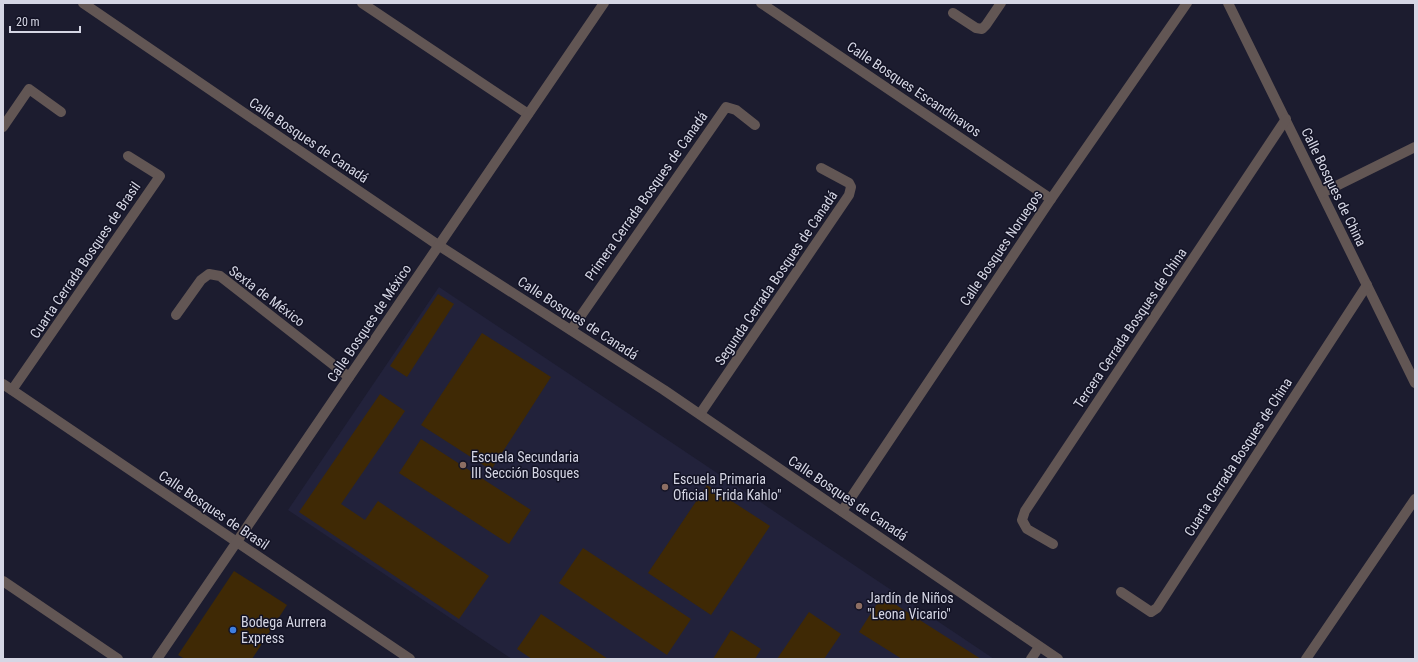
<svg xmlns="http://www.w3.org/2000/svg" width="1418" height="662" viewBox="0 0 1418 662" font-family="'Roboto Condensed',sans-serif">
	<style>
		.built { fill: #22223b }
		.building { fill: #3f2905 }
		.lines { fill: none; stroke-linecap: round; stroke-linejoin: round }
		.minor { stroke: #625654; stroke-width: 10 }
		.tertiary { stroke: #625654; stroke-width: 10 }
		.education-dot { fill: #8d6e63; stroke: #131325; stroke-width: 1.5 }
		.shop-dot { fill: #3f7fe0; stroke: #131325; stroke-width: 1.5 }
		.labels { text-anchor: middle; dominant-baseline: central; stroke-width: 3; stroke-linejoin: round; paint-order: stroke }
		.street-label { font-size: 14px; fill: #d5d6e4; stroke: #131325 }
		.poi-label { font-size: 14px; fill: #d5d6e4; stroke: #131325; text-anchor: start }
	</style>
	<rect width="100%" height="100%" fill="#1c1c2f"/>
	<path class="built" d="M439,287l199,133 356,239h-482l-224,-149z"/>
	<g class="building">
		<path d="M438,294l16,10 -47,73 -17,-11z"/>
		<path d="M482,333l69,44 -60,93 -70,-45z"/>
		<path d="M380,394l25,17 -64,93 24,16 13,-19 111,75 -30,43 -160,-107z"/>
		<path d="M421,439l110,71 -22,34 -110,-71z"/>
		<path d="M707,485l63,41 -59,89 -63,-42z"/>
		<path d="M583,548l108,71 -24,36 -108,-72z"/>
		<path d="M234,571l53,34 -35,54h-67l-7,-4z"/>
		<path d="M882,596l99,63h-79l-43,-27z"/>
		<path d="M809,612l32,22 -17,25h-47z"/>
		<path d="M541,614l67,45h-76l-15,-10z"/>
		<path d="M731,630l30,19 -6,10h-42z"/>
	</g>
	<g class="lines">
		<g class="minor">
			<path d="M83,3l355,242 226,145 394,269"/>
			<path d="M362,3l166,111"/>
			<path d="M761,3l290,196"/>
			<path d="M1228,3l187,380"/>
			<path d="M953,13l23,15 6,1 4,-4 15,-22"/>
			<path d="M3,127l26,-38 32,23"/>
			<path d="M1322,193l93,-46"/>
			<path d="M176,315l25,-35 8,-6 11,2 129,101"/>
			<path d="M571,330l155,-223 10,3 19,15"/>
			<path d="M3,384l407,275"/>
			<path d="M12,390l148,-214 -32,-20"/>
			<path d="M700,414l149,-219 2,-8 -2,-4 -28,-15"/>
			<path d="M842,511l209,-312 136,-196"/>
			<path d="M1053,544l-26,-15 -5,-9 3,-9 261,-392"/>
			<path d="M3,581l115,78"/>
			<path d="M1121,592l30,20 6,-4 210,-323"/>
			<path d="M1031,659l8,-12"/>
			<path d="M1306,659l109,-160"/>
		</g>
		<path class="tertiary" d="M157,659l447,-656"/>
	</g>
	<g class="education-dot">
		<circle cx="463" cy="465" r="4"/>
		<circle cx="665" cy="487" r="4"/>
		<circle cx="859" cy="606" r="4"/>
	</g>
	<circle class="shop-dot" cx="233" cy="630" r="4"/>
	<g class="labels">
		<g class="street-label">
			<text transform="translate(914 89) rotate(34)">Calle Bosques Escandinavos</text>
			<text transform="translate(309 140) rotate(34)">Calle Bosques de Canadá</text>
			<text transform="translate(1334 187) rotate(64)">Calle Bosques de China</text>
			<text transform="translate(646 196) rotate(-55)">Primera Cerrada Bosques de Canadá</text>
			<text transform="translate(1001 248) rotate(-56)">Calle Bosques Noruegos</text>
			<text transform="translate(85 260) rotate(-56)">Cuarta Cerrada Bosques de Brasil</text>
			<text transform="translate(776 278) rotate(-56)">Segunda Cerrada Bosques de Canadá</text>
			<text transform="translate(267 296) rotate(37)">Sexta de México</text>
			<text transform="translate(578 318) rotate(33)">Calle Bosques de Canadá</text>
			<text transform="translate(369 323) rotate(-56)">Calle Bosques de México</text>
			<text transform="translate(1130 328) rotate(-56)">Tercera Cerrada Bosques de China</text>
			<text transform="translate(1238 457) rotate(-57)">Cuarta Cerrada Bosques de China</text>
			<text transform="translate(848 498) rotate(34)">Calle Bosques de Canadá</text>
			<text transform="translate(214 510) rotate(34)">Calle Bosques de Brasil</text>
		</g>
		<g class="poi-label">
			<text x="471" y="457">Escuela Secundaria<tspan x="471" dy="16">III Sección Bosques</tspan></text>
			<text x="673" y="479">Escuela Primaria<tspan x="673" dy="16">Oficial "Frida Kahlo"</tspan></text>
			<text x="867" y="598">Jardín de Niños<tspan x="867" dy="16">"Leona Vicario"</tspan></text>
			<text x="241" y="622">Bodega Aurrera<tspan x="241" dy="16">Express</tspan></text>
		</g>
	</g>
	<rect width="1418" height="662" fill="none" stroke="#d5d6e4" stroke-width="8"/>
	<path d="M10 26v6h70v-6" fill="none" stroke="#d5d6e4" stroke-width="2"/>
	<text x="16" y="26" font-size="12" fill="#d5d6e4" stroke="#131325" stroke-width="3" paint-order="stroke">20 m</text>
</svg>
